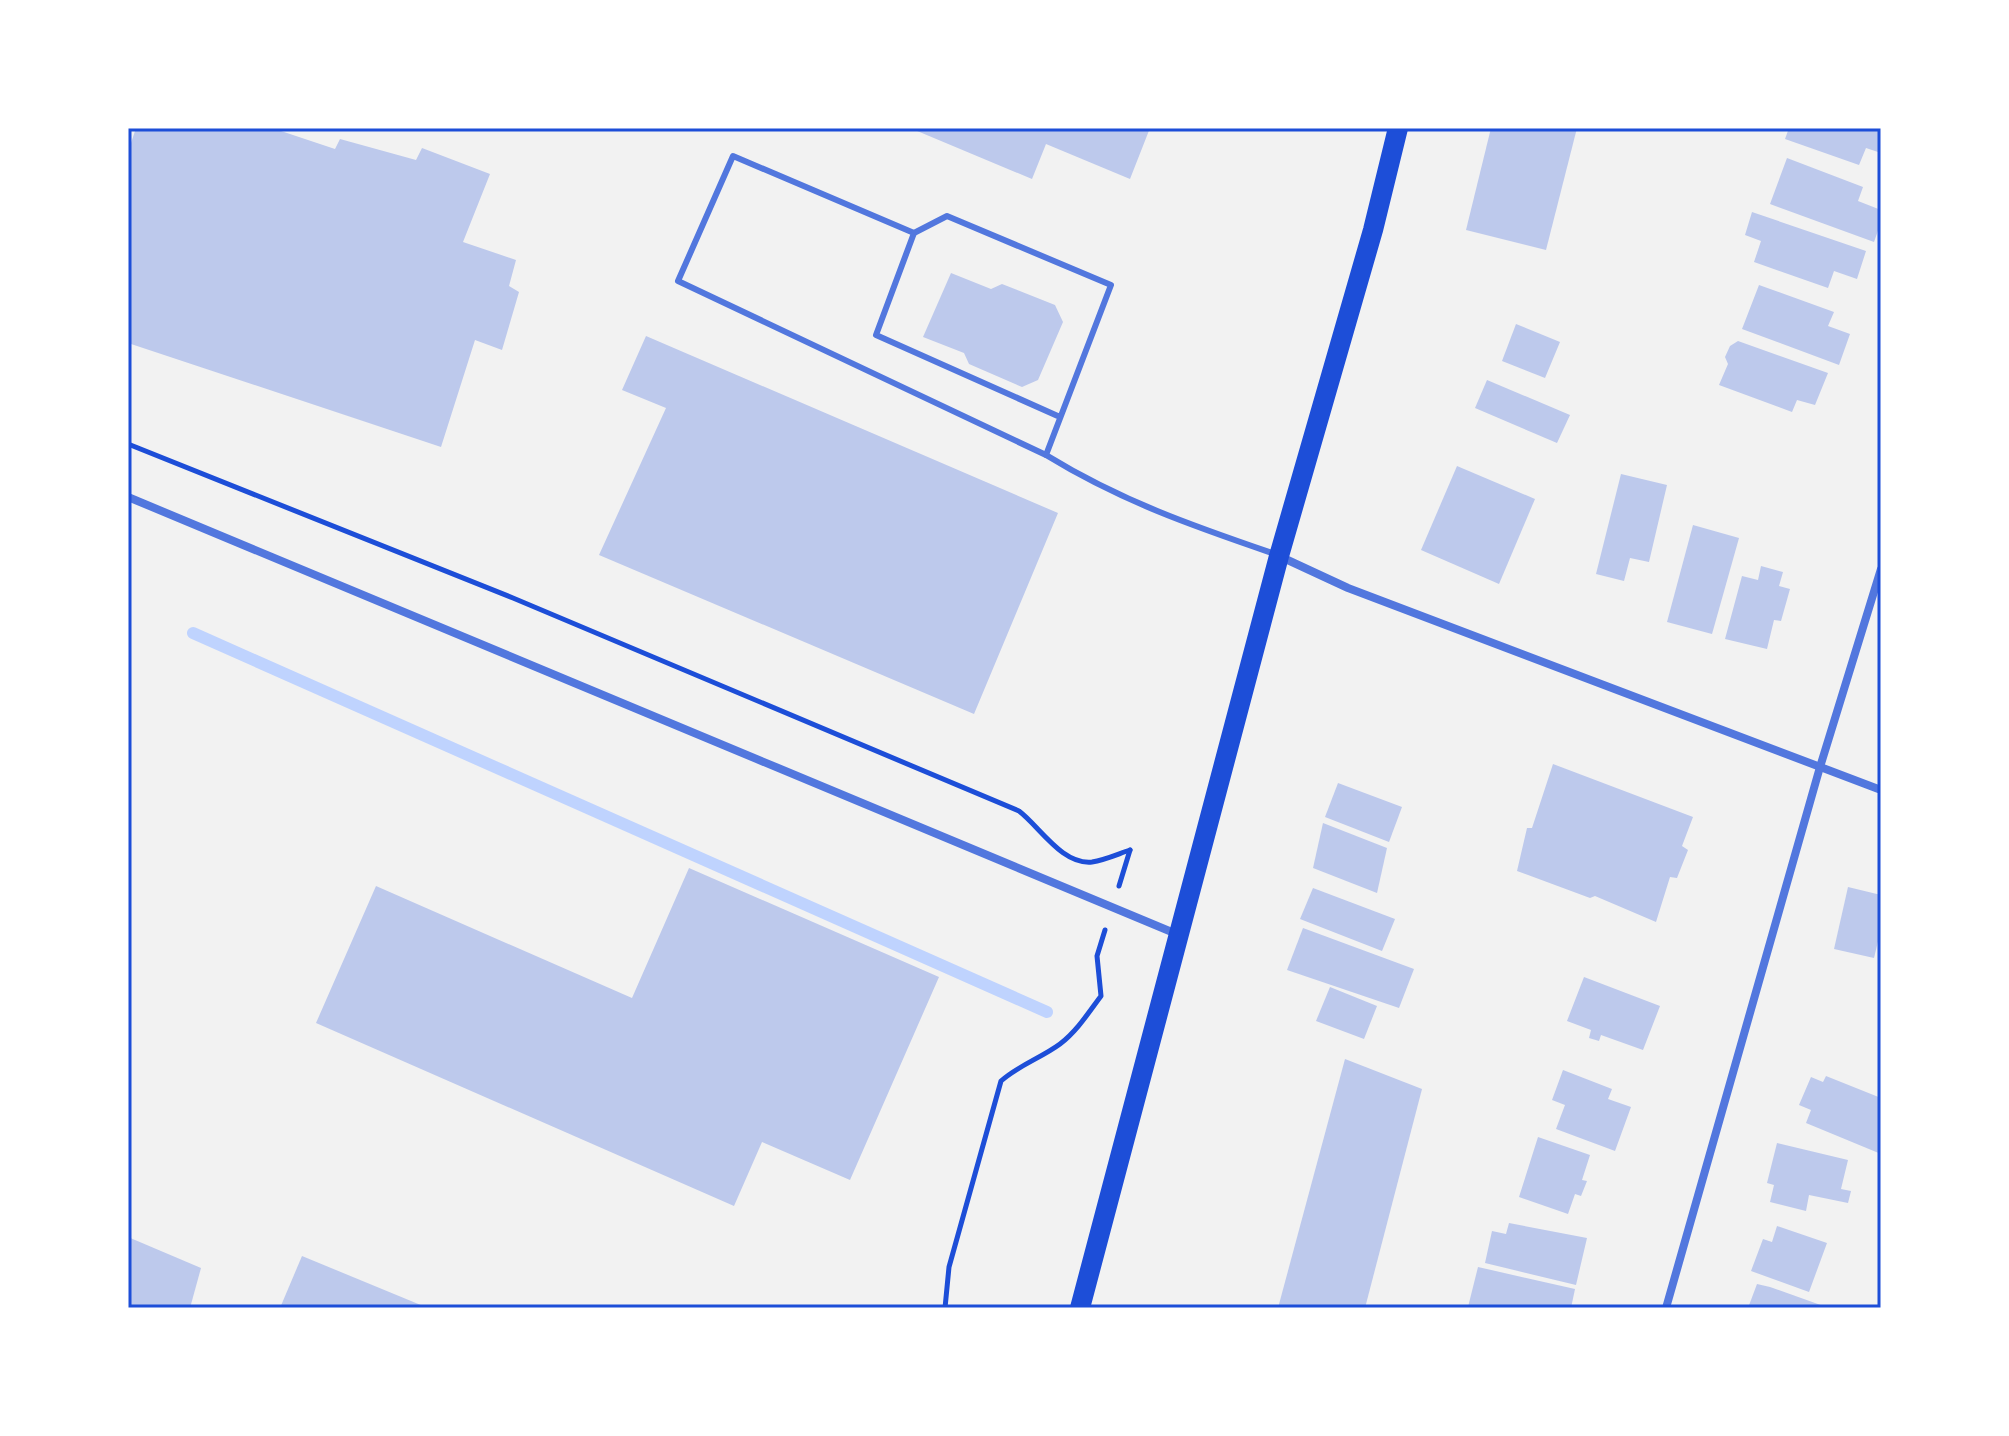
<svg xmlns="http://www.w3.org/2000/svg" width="2009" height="1436" viewBox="0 0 2009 1436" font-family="'DejaVu Sans',sans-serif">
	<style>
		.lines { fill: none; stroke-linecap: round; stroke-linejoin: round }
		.stream { stroke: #bfd3fe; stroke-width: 12 }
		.building { fill: #bdc9ec }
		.path { stroke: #1d4ed8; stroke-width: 5 }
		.service { stroke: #5277de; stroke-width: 6 }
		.minor { stroke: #5277de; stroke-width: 8 }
		.primary { stroke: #1d4ed8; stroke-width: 20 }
		.neatline { fill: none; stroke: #1d4ed8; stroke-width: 3 }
	</style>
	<rect width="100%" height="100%" fill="#f2f2f2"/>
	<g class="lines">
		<path class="stream" d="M193,633l854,379"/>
	</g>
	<g class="building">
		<path d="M136,128h136l63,21 5,-10 76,21 6,-12 68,26 -27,68 53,18 -7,26 10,6 -17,58 -27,-10 -34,107 -313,-104v-191z"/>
		<path d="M910,128h240l-20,51 -84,-35 -14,35z"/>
		<path d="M1491,128h86l-31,122 -80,-20z"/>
		<path d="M1789,128h92v25l-15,-5 -7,17 -74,-26z"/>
		<path d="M1787,158l76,29 -5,14 23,9v12l-7,20 -104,-38z"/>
		<path d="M1752,212l114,39 -9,28 -23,-8 -6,17 -74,-26 7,-21 -16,-6z"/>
		<path d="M951,273l40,16 11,-5 53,21 8,17 -25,58 -16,7 -53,-23 -5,-11 -41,-16z"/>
		<path d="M1759,285l75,27 -6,14 22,8 -11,31 -97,-36z"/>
		<path d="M1516,324l44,18 -15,36 -43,-17z"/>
		<path d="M646,336l412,177 -84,201 -375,-159 67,-147 -44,-18z"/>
		<path d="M1738,341l90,32 -13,32 -18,-5 -5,12 -73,-27 9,-21 -3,-7 5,-11z"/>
		<path d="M1487,380l83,35 -13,28 -82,-35z"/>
		<path d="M1457,466l78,33 -36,85 -78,-34z"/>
		<path d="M1621,474l46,11 -18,77 -19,-4 -6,23 -28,-7z"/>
		<path d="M1693,525l46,13 -27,96 -45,-12z"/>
		<path d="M1761,566l22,6 -4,14 11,3 -9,32 -7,-1 -7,29 -42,-10 17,-63 16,4z"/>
		<path d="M1553,764l140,53 -11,29 6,4 -11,28 -7,-1 -14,45 -61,-26 -5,2 -73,-27 10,-43h5z"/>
		<path d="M1338,783l64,24 -13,35 -64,-25z"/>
		<path d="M1323,823l64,25 -10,45 -64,-25z"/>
		<path d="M689,868l250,109 -89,203 -88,-38 -28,64 -418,-183 60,-137 256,112z"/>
		<path d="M1848,887l33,8v34l-7,29 -40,-9z"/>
		<path d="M1313,888l82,31 -13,32 -82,-32z"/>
		<path d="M1303,928l111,41 -15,39 -112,-38z"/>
		<path d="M1584,977l76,29 -17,44 -42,-15 -2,6 -10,-3 2,-8 -24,-9z"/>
		<path d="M1330,987l47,19 -13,33 -48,-18z"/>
		<path d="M1345,1059l77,30 -57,219h-87z"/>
		<path d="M1563,1070l49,19 -4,10 23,8 -16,44 -59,-22 9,-24 -13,-5z"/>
		<path d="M1826,1076l55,22v56l-75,-31 5,-13 -12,-5 12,-28 12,5z"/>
		<path d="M1538,1137l52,18 -8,25 5,1 -6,15 -6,-2 -7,20 -49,-17z"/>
		<path d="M1777,1143l71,17 -7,29 10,2 -3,12 -39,-8 -3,16 -36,-9 4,-17 -7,-2z"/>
		<path d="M1509,1223l78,15 -11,47 -91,-22 7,-32 14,3z"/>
		<path d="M1777,1226l50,17 -18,49 -58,-21 12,-32 9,3z"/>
		<path d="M128,1237l73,31 -11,40h-62z"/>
		<path d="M302,1256l126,52h-148z"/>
		<path d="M1478,1267l97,22 -4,19 -103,-1z"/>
		<path d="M1757,1284l13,3 59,21h-81z"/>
	</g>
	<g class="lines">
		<g class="path">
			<path d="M128,444l385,154 506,213c21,16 43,54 73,51 13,-2 26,-8 38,-12"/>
			<path d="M1119,886l11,-36"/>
			<path d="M945,1308l4,-41 52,-186c18,-16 40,-23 59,-37 17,-13 29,-32 41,-48l-4,-40 8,-26"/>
		</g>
		<g class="service">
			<path d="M914,233l-181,-77 -55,125 368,174c75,46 147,71 229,99"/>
			<path d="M1046,455l65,-170 -164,-69 -33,17 -38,102 184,82"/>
		</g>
		<g class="minor">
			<path d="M128,497l1051,438"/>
			<path d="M1279,556l69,32 533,202"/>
			<path d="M1666,1308l154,-541 61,-198"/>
		</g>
		<path class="primary" d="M1080,1308l199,-752 94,-326 25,-102"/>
	</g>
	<rect width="2009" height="1436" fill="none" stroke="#ffffff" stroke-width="260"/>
	<rect x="130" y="130" width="1749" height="1176" class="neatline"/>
</svg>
